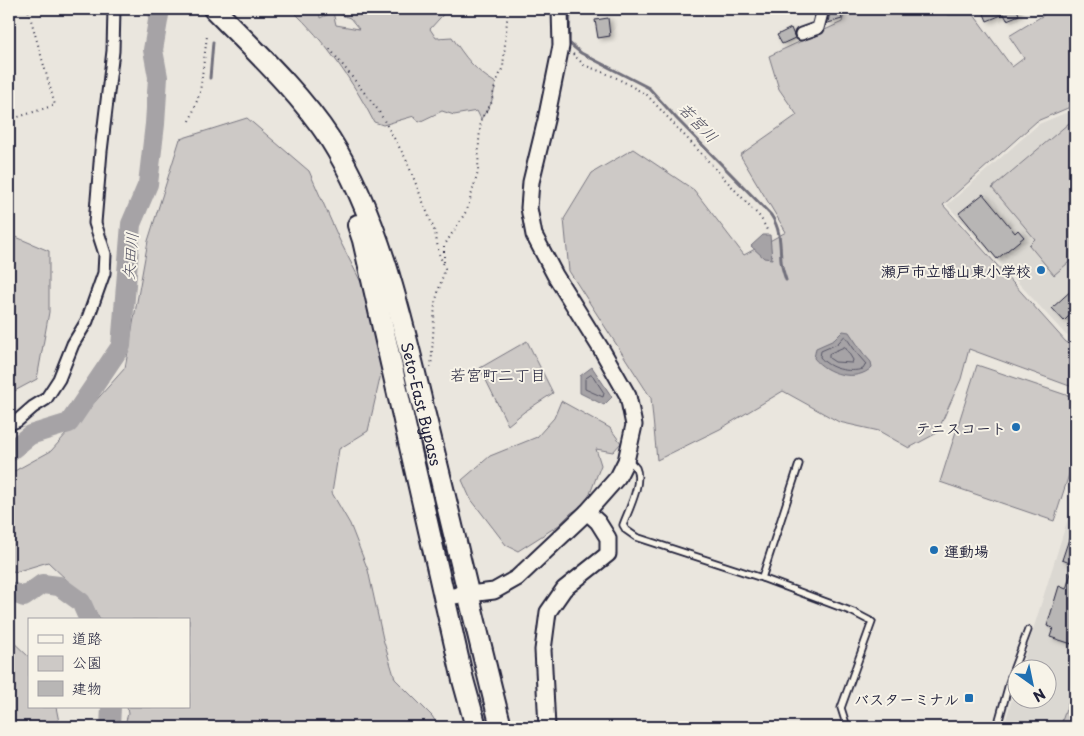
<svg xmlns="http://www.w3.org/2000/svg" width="1084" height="736" viewBox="0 0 1084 736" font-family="'Playpen Sans','Klee One',sans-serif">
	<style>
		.built { fill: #dbd8d2 }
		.green { fill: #cdc9c6; stroke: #787680; fill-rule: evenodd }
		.water { fill: #a6a3a6; stroke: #716f7b }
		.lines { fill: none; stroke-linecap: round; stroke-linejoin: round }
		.shore { stroke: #575666; stroke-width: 1 }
		.stream { stroke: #716f7b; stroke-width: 3 }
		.river { stroke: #a6a3a6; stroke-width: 20 }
		.building { fill: #b8b6b5; stroke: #22223b; filter: url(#shadow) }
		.service-casing { stroke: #22223b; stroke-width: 9 }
		.minor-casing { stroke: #22223b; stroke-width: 15 }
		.tertiary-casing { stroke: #22223b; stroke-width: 19 }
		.trunk-casing { stroke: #22223b; stroke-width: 24 }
		.path { stroke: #22223b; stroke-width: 2; stroke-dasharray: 1 4; stroke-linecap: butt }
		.service { stroke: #f7f3e8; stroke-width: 5.5 }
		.minor { stroke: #f7f3e8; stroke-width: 11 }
		.tertiary { stroke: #f7f3e8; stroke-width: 15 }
		.trunk { stroke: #f7f3e8; stroke-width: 20 }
		.poi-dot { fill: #1f6fb2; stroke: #f7f3e8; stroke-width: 2 }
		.labels { text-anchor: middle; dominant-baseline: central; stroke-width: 4; stroke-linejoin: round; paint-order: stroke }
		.poi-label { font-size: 15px; font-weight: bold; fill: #22223b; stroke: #f7f3e8; text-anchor: end }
		.street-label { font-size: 15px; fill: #22223b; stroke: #f7f3e8 }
		.water-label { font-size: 16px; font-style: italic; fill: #504f60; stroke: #f7f3e8 }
		.neighbourhood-label { font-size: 16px; fill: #22223b; stroke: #f7f3e8 }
	</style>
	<defs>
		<filter id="shadow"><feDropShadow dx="3.5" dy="2" stdDeviation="2.5" flood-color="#0004"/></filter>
	</defs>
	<rect width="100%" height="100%" fill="#eae6de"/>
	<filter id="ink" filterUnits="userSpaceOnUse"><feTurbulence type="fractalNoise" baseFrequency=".02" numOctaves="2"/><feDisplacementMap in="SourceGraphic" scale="10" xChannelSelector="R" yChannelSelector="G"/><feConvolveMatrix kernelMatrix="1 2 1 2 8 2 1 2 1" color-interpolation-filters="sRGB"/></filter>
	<g filter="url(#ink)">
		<g class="built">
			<path d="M1075,109v230l-9,-4 -119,-130 92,-81z"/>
			<path d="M1075,496v231h-71l12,-43v14h30v-30h-25z"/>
		</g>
		<g class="green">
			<path d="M291,9h28l1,9 13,-6 -2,-3h117l-18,20 6,9 16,-1c13,20 23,34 44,46l-5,21 -10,15 -4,-8 -23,4 -12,-4 -23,11 -5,-6 -31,9 -9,-3c-21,-41 -49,-81 -83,-113zM333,12l17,6 9,11 -23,-4z"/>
			<path d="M845,9h99l3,6h27l38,52 12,-9 -15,-22 38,-23v-4h28v96l-38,16 -94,84 123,137 9,4v42l-106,-39 -8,30 -24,54 -28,15 -30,-17 -40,-9 -56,-31 -63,38 -63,31 -6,-62 -82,-127 -5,-52 28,-46 41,-24 61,41 50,65 42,-23 -46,-77 57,-40 -18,-26 -10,-33 73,-34z"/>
			<path d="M247,118l62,53 31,70 30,59 16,52 -18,79 -29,18 -7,44 18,31 18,46 15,69 12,40 37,37 7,11h-315l4,-13 -1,-7h62v-87h-89l-9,-17 -43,-41 -33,10 -6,-3v-95l42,-23 74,-83 23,-127 32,-102z"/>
			<path d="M1075,118v139l-21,18 -25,-30 6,-6 -43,-51z"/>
			<path d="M9,234l40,17v61l-12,67 -28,15z"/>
			<path d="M527,341l26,52 -29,19 -16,13 -28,-57z"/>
			<path d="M977,365l98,33v58l-21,65 -114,-39z"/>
			<path d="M561,401l49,27 11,15 -8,9 -17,-3 5,16 -15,39 -15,9 -12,12 -41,26 -12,-6 -36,-47 -8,-18 28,-24 47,-19 17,-19z"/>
			<path d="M9,638l20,19v50h27l4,20h-51z"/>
			<path d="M1075,683v44h-15z"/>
		</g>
		<g class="water">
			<path d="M763,235h7l2,24 -8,-1 -13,-12z"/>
			<path d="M843,331l6,1 14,21 8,9 1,5c-15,16 -46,7 -58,-9l2,-10 18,-8z"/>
			<path d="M592,367l20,30 -8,8 -24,-12v-17z"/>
		</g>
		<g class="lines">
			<g class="shore">
				<path d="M845,336l14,20 7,8 -3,5c-14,4 -34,0 -43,-12l1,-6 16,-7z"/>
				<path d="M845,347l8,13 -1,3 -17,-1 -6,-4v-4z"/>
				<path d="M591,375l2,1 11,17 -1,4 -18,-8v-10z"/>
			</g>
			<g class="stream">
				<path d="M570,9l-1,34 12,10 68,35 28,31 94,96c10,15 9,29 10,46 1,7 3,13 5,19"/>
				<path d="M210,78l3,-36"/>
			</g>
			<g class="river">
				<path d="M9,452l21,-17 39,-12 52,-77 10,-122 17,-40 7,-60 3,-47 -5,-27 7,-41"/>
				<path d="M9,591l15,6 18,-13 17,2 22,16 8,18"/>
				<path d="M110,727l1,-20"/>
			</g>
		</g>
		<g class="building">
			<path d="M839,9l3,10 -14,4 2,-12z"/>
			<path d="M982,9h35l2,6 -12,5 -3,-6 -17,7z"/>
			<path d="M608,18l2,18 -12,2 -3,-18z"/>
			<path d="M791,28l4,10 -13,6 -5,-9z"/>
			<path d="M983,194l32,39 3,-3 6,7 -27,22 -38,-46z"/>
			<path d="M1075,287v23l-11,11 -12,-13z"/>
			<path d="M1074,524h1v41l-13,-5z"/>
			<path d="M1073,567h2v78l-25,-8 3,-9 -6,-2 12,-40 7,3z"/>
		</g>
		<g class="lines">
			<g class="service-casing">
				<g id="service">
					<path d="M628,460c2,2 6,5 8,8 7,15 -8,43 -13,57l3,5 10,7 126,41 91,34 19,10 -31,86 6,19"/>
					<path d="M762,578l37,-114"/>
					<path d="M997,727l15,-54 16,-43"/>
				</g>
			</g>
			<g class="minor-casing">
				<g id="minor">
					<path d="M801,34l17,-6 5,-19"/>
					<path d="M9,424l8,-3 16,-14 13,-8 13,-20 14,-35 14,-23 17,-48 1,-19 -10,-31 6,-72 12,-100 1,-42"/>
				</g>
			</g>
			<g class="tertiary-casing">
				<g id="tertiary">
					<path d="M445,597l49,-6 23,-13 70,-66"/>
					<path d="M547,727l-4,-77 5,-38 16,-23 44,-35v-16l-10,-16 -11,-10 31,-35 8,-16 8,-36 -6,-29 -25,-44 -48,-77 -21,-40 -5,-27 2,-26 15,-62 15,-74 -1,-37"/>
				</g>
			</g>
			<g class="trunk-casing">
				<g id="trunk">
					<path id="s1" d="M214,9c39,40 85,83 116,130 49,77 72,180 93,268 27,107 51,214 78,320"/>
					<path d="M358,225l5,15 100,440 13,47"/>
				</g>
			</g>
			<g class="path">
				<path d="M330,49l48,61 28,49 29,73 4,22 6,14 -10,35 -4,66 -1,1"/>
				<path d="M573,54l11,11 31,12 32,18 114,123 6,12"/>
				<path d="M9,120l46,-15 -27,-96"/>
				<path d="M190,121l10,-29 7,-56"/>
				<path d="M444,262v-16l23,-36 11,-38 1,-31 2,-22 10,-15 4,-19 8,-18 5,-58"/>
			</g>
			<use href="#service" class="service"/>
			<use href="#minor" class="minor"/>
			<use href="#tertiary" class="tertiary"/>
			<use href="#trunk" class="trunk"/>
		</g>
	</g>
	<g class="poi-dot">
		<circle cx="1041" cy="270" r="5"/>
		<circle cx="1016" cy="427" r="5"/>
		<circle cx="934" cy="550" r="5"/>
		<rect x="964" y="693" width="10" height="10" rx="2.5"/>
	</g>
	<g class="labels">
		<g class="poi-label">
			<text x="1031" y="270">瀬戸市立幡山東小学校</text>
			<text x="1006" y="427">テニスコート</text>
			<text x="944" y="550" text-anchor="start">運動場</text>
			<text x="959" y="698">バスターミナル</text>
		</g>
		<g class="street-label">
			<text stroke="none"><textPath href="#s1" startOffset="456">Seto-East Bypass</textPath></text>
		</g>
		<g class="water-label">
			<text transform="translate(699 122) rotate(46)">若宮川</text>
			<text transform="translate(129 256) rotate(-85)">矢田川</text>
		</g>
		<g class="neighbourhood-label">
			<text x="498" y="374">若宮町二丁目</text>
		</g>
	</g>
	<rect width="1084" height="736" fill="none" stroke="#f7f3e8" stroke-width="30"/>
	<rect x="15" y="15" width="1054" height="706" fill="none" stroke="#22223b" stroke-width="2" filter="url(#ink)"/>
	<rect x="28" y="618" width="162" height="90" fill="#f7f3e8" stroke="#a29fa3"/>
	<rect x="38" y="635" width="25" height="8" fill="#f7f3e8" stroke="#a29fa3"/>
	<text x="72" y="644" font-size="15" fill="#22223b">道路</text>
	<rect x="38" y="656" width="25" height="15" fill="#cdc9c6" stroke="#a29fa3"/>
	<text x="72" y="668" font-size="15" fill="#22223b">公園</text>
	<rect x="38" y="681" width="25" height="15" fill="#b8b6b5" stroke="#a29fa3"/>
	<text x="72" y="694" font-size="15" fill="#22223b">建物</text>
	<g transform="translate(1032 684) rotate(147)"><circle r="24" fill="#f7f3e8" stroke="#a29fa3"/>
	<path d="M0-4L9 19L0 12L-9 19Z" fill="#1f6fb2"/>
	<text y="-8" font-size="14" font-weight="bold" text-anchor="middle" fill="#22223b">N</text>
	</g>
</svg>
